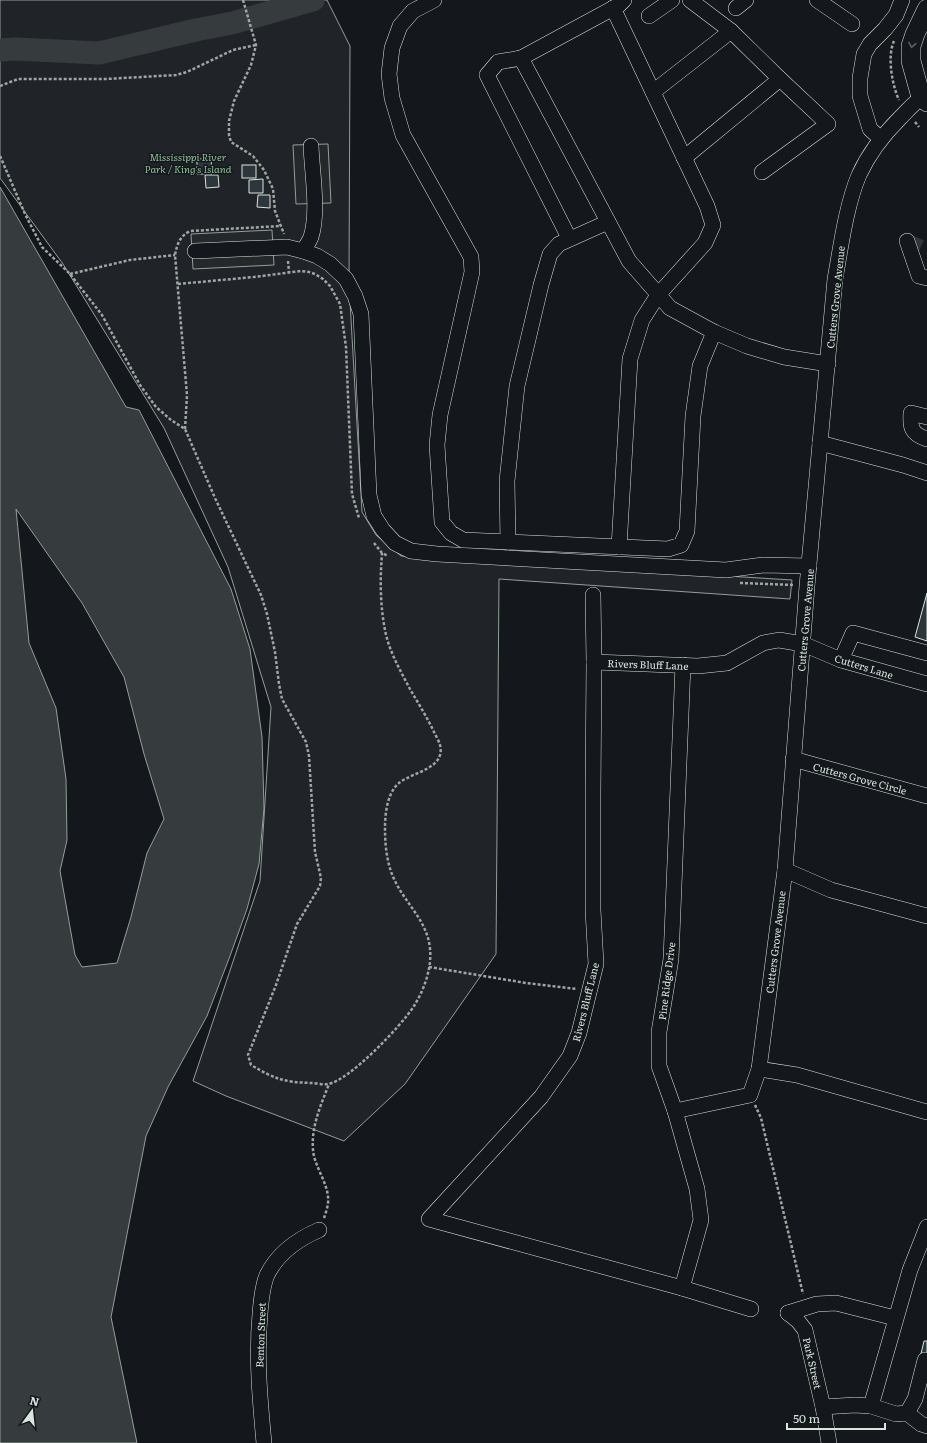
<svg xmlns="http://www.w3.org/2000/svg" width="927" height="1443" viewBox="0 0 927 1443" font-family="Literata,serif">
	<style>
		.green { fill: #202428; stroke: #939e99 }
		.parking { fill: #24282b; stroke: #939e99 }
		.water { fill: #363b3e; stroke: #939e99; fill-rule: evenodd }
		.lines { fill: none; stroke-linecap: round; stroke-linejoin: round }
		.river { stroke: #363b3e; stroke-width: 23 }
		.building { fill: #2c363c; stroke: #d8e6dc }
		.minor-tunnel { stroke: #313739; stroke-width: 15; stroke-dasharray: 15 8; stroke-linecap: butt }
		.minor-casing { stroke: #d8e6dc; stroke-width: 16 }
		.major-casing { stroke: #d8e6dc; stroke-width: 20 }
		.path { stroke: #9da8a2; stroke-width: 2.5; stroke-dasharray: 3 2; stroke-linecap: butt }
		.minor { stroke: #14181c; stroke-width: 15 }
		.major { stroke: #14181c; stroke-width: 19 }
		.oneway { stroke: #59605f }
		.labels { text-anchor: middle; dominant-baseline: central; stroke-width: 3; stroke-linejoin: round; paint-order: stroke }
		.park-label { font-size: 10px; font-style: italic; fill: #8ac095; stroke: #14181c }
		.street-label { font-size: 10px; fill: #d8e6dc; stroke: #14181c }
	</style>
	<rect width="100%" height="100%" fill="#14181c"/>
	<path class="green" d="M0,0h327l23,46 -1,238 13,228 14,23 25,21 391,24 -2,19 -291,-20 -3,375 -91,130 -61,57 -118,-45 -33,-15 67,-200 11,-174 -43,-140 -64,-139 -101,-164 -63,-86z"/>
	<g class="parking">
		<path d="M328,144l3,59 -35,1 -3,-59z"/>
		<path d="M272,230l2,35 -81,4 -2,-35z"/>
	</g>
	<path class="water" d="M0,187l126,220 13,3 92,179 19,60 12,88 2,71 -5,56 -12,45 -17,47 -23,60 -39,71 -22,49 -35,181 26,126h-137zM16,509l66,94 42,74 20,77 20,65 -17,34 -16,64 -14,46 -35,4 -7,-12 -15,-84 7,-31 -1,-61 -10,-71 -27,-65z"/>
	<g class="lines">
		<path class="river" d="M0,50l15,-1 84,4 97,-23 36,-7 81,-23"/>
	</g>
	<g class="building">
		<path d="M197,159h14l1,15h-15z"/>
		<rect x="242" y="165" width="14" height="13"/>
		<path d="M205,175h13l1,12 -13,1z"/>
		<path d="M263,179v14h-14v-13z"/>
		<path d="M258,195h12v13l-13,-1z"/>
		<path d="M927,593v48l-12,-4z"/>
		<path d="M924,1341h3v19l-7,-2z"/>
	</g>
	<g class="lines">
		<path class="minor-tunnel" d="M907,241l20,9"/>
		<g class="minor-casing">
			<g id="minor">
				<path d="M434,0l-21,11 -13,15 -8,22 -3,26 3,24 11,37 68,122 1,15 -32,143 -3,30 5,77 9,11 12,7 205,9 13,-4 6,-14 6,-115 7,-50 14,-34"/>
				<path d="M690,0l41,31 49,48 48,45 -66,48"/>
				<path d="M817,0l35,24"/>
				<path d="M613,8l94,198 6,19 -8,18 -47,52 -16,25 -12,39 -11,188"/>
				<path d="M736,8l10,-8"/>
				<path d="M649,16l23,-16"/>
				<path d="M521,58l108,203 41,47 44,24 33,14 37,11 44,7"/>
				<path d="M653,92l78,-61"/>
				<path d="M881,139l-11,-10 -10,-33v-18l4,-24 6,-10 15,-15 11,-14 6,-15"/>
				<path d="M684,158l96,-79"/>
				<path d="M569,238l-82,-163 11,-13 23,-4 98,-53 5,-5"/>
				<path d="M907,241l12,35 8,2"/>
				<path d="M195,251l92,-4 16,4 14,5 13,8 16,15 9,17 6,18 8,181 5,21 9,14 12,13 16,8 26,3 289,16 37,-5 46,1"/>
				<path d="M303,251c3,-5 6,-9 8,-14 8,-25 1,-65 0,-91"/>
				<path d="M927,417l-16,-4c-1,14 0,21 16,26"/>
				<path d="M820,443l83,22 24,8"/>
				<path d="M508,542l-1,-61 10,-95 24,-101 9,-31 9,-10 49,-22"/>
				<path d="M593,595l1,67 -1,132v116l3,54 -17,69 -9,23 -29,41 -112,122 253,69 69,21"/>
				<path d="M841,660l12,-27 74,20"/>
				<path d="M594,662l104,4 29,-3 36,-20 16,-3 24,4 38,16 86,24"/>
				<path d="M793,759l134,37"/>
				<path d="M785,870l46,20 96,26"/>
				<path d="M759,1069l38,6 130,37"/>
				<path d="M675,1111l75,-16 9,-26 26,-199 22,-284 28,-307c6,-33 11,-73 24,-104 10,-22 24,-40 41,-57 8,-8 16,-18 27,-24"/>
				<path d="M682,1288l19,-68 -4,-31 -22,-78 -16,-45v-34l12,-73 12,-294"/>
				<path d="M788,1313l10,8 7,9 18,77 6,36"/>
				<path d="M788,1313l29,-9 19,-1 59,15"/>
				<path d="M925,1360l-10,39 -8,14 -11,1 -25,-8 39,-136 17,-43"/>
				<path d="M823,1407l32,-2 16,1"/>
				<path d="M907,1413l14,11 6,2"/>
				<path d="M264,1443c-4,-43 -8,-86 -4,-129 1,-13 2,-27 7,-39 11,-22 31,-36 52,-45"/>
			</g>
		</g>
		<g class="major-casing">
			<path id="major" d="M927,9l-12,25 -4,12v15l10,36 6,5"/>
		</g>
		<g class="path">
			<path d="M243,0l13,45 -5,20 -17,36 -5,20v14l2,7 22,14 11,14 9,19 2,22 9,23"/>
			<path d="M894,41c-7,15 -2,44 5,59"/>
			<path d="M0,86l18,-7h88l70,-4 11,-3 46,-22 23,-5"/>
			<path d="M915,122l4,5"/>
			<path d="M0,156l25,58 17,33 28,27 32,41 38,70 16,22 15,13 14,9 30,69 46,97 6,19 8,38 4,32 3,15 24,43 3,14 6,96 6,26 -1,8 -23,38 -21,61 -28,70 3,10c24,14 32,17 60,18 5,0 12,2 17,1 21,-3 74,-59 86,-78 10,-16 18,-38 16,-57 -2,-27 -24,-45 -35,-68 -8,-16 -10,-35 -10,-52 0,-15 2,-36 14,-46 13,-11 47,-14 41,-38 -1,-4 -4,-9 -6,-13 -7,-15 -16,-29 -24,-43 -10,-19 -21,-38 -25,-59 -5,-25 -5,-51 -3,-77"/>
			<path d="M288,261l1,11"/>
			<path d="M70,274l60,-14 45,-5"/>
			<path d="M178,284l76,-7 47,-6 8,1 6,2 8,5 7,7 10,18 6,43 6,147 7,24"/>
			<path d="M185,429l2,-34 -12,-140c2,-11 5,-19 15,-24l91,-5"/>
			<path d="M374,543l8,10 6,3"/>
			<path d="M740,583l55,2"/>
			<path d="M429,967l97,16 51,6"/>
			<path d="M755,1105l6,13 42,176"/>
			<path d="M324,1218c2,-6 5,-14 4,-21 -1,-15 -14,-32 -15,-47 -2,-24 8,-45 16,-66"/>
		</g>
		<use href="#minor" class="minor"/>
		<use href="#major" class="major"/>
	</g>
	<defs><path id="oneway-chevron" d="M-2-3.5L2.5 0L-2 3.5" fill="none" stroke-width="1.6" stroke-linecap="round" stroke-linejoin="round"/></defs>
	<use class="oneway" href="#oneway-chevron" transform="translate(912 45) rotate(100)"/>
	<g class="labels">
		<g class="park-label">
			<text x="188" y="156">Mississippi River<tspan x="188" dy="12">Park / King's Island</tspan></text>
		</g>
		<g class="street-label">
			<text transform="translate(835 297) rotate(-84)">Cutters Grove Avenue</text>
			<text transform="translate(805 620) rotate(-85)">Cutters Grove Avenue</text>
			<text transform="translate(648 664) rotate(2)">Rivers Bluff Lane</text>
			<text transform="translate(864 666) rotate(17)">Cutters Lane</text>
			<text transform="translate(860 778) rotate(15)">Cutters Grove Circle</text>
			<text transform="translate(775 942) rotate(-83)">Cutters Grove Avenue</text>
			<text transform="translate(666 981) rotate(-83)">Pine Ridge Drive</text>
			<text transform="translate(585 1002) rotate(-76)">Rivers Bluff Lane</text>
			<text transform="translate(260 1335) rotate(-88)">Benton Street</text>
			<text transform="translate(813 1363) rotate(77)">Park Street</text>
		</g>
	</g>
	<g transform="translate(32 1411) rotate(15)" stroke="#14181c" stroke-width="3" paint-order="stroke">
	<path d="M0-3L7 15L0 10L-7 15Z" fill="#d8e6dc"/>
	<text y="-6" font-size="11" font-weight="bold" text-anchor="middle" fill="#d8e6dc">N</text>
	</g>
	<path d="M787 1423v6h98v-6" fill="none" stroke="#d8e6dc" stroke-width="2"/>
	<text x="793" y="1423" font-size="12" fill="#d8e6dc" stroke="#14181c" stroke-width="3" paint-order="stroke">50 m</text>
</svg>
